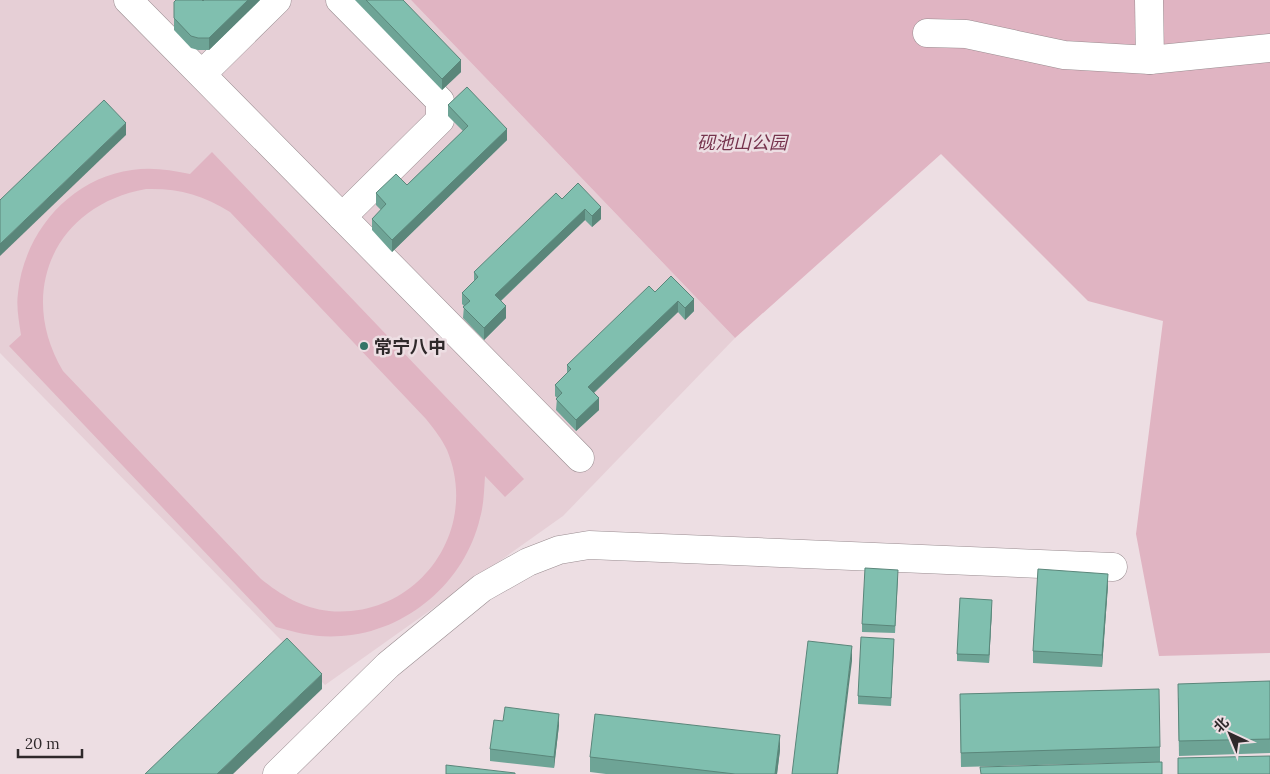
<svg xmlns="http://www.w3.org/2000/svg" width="1270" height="774" viewBox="0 0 1270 774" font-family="Lora,'Noto Sans SC',serif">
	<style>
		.built { fill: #e6cfd6 }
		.green { fill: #e0b4c2; fill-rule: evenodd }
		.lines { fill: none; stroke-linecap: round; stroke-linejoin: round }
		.minor-casing { stroke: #998c90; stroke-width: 29 }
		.minor { stroke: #fff; stroke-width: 28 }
		.wall { fill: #6ea496 }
		.shaded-wall { fill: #5a867a }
		.building { fill: #80bfaf; stroke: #5a867a }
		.poi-dot { fill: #337567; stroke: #eddee3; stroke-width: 2 }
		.labels { text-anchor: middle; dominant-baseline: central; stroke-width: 5; stroke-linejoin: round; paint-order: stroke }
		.park-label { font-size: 18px; font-style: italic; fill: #76334d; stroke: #eddee3 }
		.poi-label { font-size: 18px; font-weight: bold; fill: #2f292b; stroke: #eddee3; text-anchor: start }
	</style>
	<rect width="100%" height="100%" fill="#eddee3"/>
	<path class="built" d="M0,0h411l324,338 -172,178 -238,169 -325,-332z"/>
	<g class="green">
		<path d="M411,0h859v653l-111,3 -23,-122 27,-213 -75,-20 -147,-147 -206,184z"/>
		<path d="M212,152l312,327 -19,18 -20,-21c-1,14 -1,28 -5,42 -15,64 -73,114 -139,118 -23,2 -44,-3 -65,-9l-267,-281 12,-11c-2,-14 -5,-28 -3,-42 6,-61 53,-115 114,-123 20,-3 38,0 58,4zM146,189c32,-1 57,6 84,23l196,207c8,10 16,20 21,31 34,82 -31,169 -118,161 -27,-3 -48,-16 -68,-32l-198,-208c-47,-79 -8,-166 83,-182z"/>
	</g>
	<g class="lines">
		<g class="minor-casing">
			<g id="minor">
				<path d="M128,0l452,458"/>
				<path d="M340,0l100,101v19l-98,97"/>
				<path d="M1149,0l1,60"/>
				<path d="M927,33l39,1 98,21 86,5 120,-12"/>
				<path d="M202,74l75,-74"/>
				<path d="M277,774l111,-109 94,-77 46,-26 31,-12 30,-5 524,22"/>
			</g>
		</g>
		<use href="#minor" class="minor"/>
	</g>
	<g class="wall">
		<path d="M204,0h56l-51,50h-11l-7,-2 -17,-18v-12z"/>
		<path d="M355,0h48l58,72 -19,18z"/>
		<path d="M448,105l59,35 -115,112 -20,-22v-11l9,-9 -5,-5v-12l31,-8 56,-54 -15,-15z"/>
		<path d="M578,183l23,36 -9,8 -7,-7 -84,81 5,17 -22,22 -21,-22 1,-12 -2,-2v-11l12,-12v-9l88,-73z"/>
		<path d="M671,276l23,35 -9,9 -7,-8 -84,81 5,17 -23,21 -20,-21 1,-12 -2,-2v-11l12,-12v-8l88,-73z"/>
		<path d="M898,578l-3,55 -33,-1v-8z"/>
		<path d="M1108,585l-6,82 -69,-4v-12z"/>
		<path d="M992,608l-3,55 -32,-2v-7z"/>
		<path d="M894,647l-3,59 -33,-2v-8z"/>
		<path d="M1270,681v72l-91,3 -1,-58z"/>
		<path d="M960,709l200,38v15l-199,5z"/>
		<path d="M503,721l56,4 -5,43 -64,-7v-12z"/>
		<path d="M780,750l-3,24h-171l-16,-2v-15z"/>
	</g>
	<g class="shaded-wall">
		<path d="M248,0h12l-51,50v-12z"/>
		<path d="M461,60v12l-19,18v-11z"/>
		<path d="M126,123v12l-126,121v-12z"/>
		<path d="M507,129v11l-115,112v-12z"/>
		<path d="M601,207v12l-9,8v-11z"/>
		<path d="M585,209v11l-90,86v-11z"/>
		<path d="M694,299v12l-9,9v-12z"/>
		<path d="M678,301v11l-90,86v-11z"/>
		<path d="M506,306v12l-22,22v-12z"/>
		<path d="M599,398v12l-23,21v-11z"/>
		<path d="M1108,574v11l-6,82v-12z"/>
		<path d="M992,600v8l-3,55v-8z"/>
		<path d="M852,646v15l-14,113h-1z"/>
		<path d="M322,674v15l-89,85h-16z"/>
		<path d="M559,714v11l-5,43v-11z"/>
		<path d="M780,735v15l-3,24h-2z"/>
	</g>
	<g class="building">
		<path d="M176,0h26l1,1 1,-1h44l-39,38h-11l-7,-2 -17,-18v-16z"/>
		<path d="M366,0h37l58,60 -19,19z"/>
		<path d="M467,87l40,42 -115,111 -20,-21 14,-15 -10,-11 20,-19 11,11 61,-59 -20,-21z"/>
		<path d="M104,100l22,23 -126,121v-44z"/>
		<path d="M578,183l23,24 -9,9 -7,-7 -90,86 11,11 -22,22 -21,-21 7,-6 -8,-8 16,-16 -4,-5 82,-79 6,6z"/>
		<path d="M671,276l23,23 -9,9 -7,-7 -90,86 11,11 -23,22 -20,-21 6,-6 -7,-8 16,-16 -4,-4 82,-79 6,6z"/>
		<path d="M865,568l33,2 -3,56 -33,-2z"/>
		<path d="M1038,569l70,5 -6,81 -69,-4z"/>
		<path d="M960,598l32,2 -3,55 -32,-1z"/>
		<path d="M861,637l33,2 -3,59 -33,-2z"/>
		<path d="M287,638l35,36 -105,100h-72z"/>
		<path d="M808,641l44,5 -15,128h-45z"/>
		<path d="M1270,681v58l-91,2 -1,-57z"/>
		<path d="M1159,689l1,58 -199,6 -1,-59z"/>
		<path d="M505,707l54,7 -5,43 -64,-8 4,-29 9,1z"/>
		<path d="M595,714l185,21 -5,39h-40l-145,-17z"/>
		<path d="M1270,756v18h-92v-16z"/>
		<path d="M1162,762v12h-181l-1,-7z"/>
		<path d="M446,765l69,8v1h-69z"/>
	</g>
	<circle class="poi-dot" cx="364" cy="346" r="5"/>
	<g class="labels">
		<g class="park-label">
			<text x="742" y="142">砚池山公园</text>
		</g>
		<g class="poi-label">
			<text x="374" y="346">常宁八中</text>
		</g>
	</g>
	<g transform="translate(1230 734) rotate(316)" stroke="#eddee3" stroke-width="4" paint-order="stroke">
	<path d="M0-4L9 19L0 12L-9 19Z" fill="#2f292b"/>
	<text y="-8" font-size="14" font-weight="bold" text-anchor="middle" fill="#2f292b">北</text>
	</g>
	<path d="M18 749v8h64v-8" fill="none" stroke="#2f292b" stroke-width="2.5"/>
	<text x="25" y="749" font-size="15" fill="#2f292b" stroke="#eddee3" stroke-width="4" paint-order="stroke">20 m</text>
</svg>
